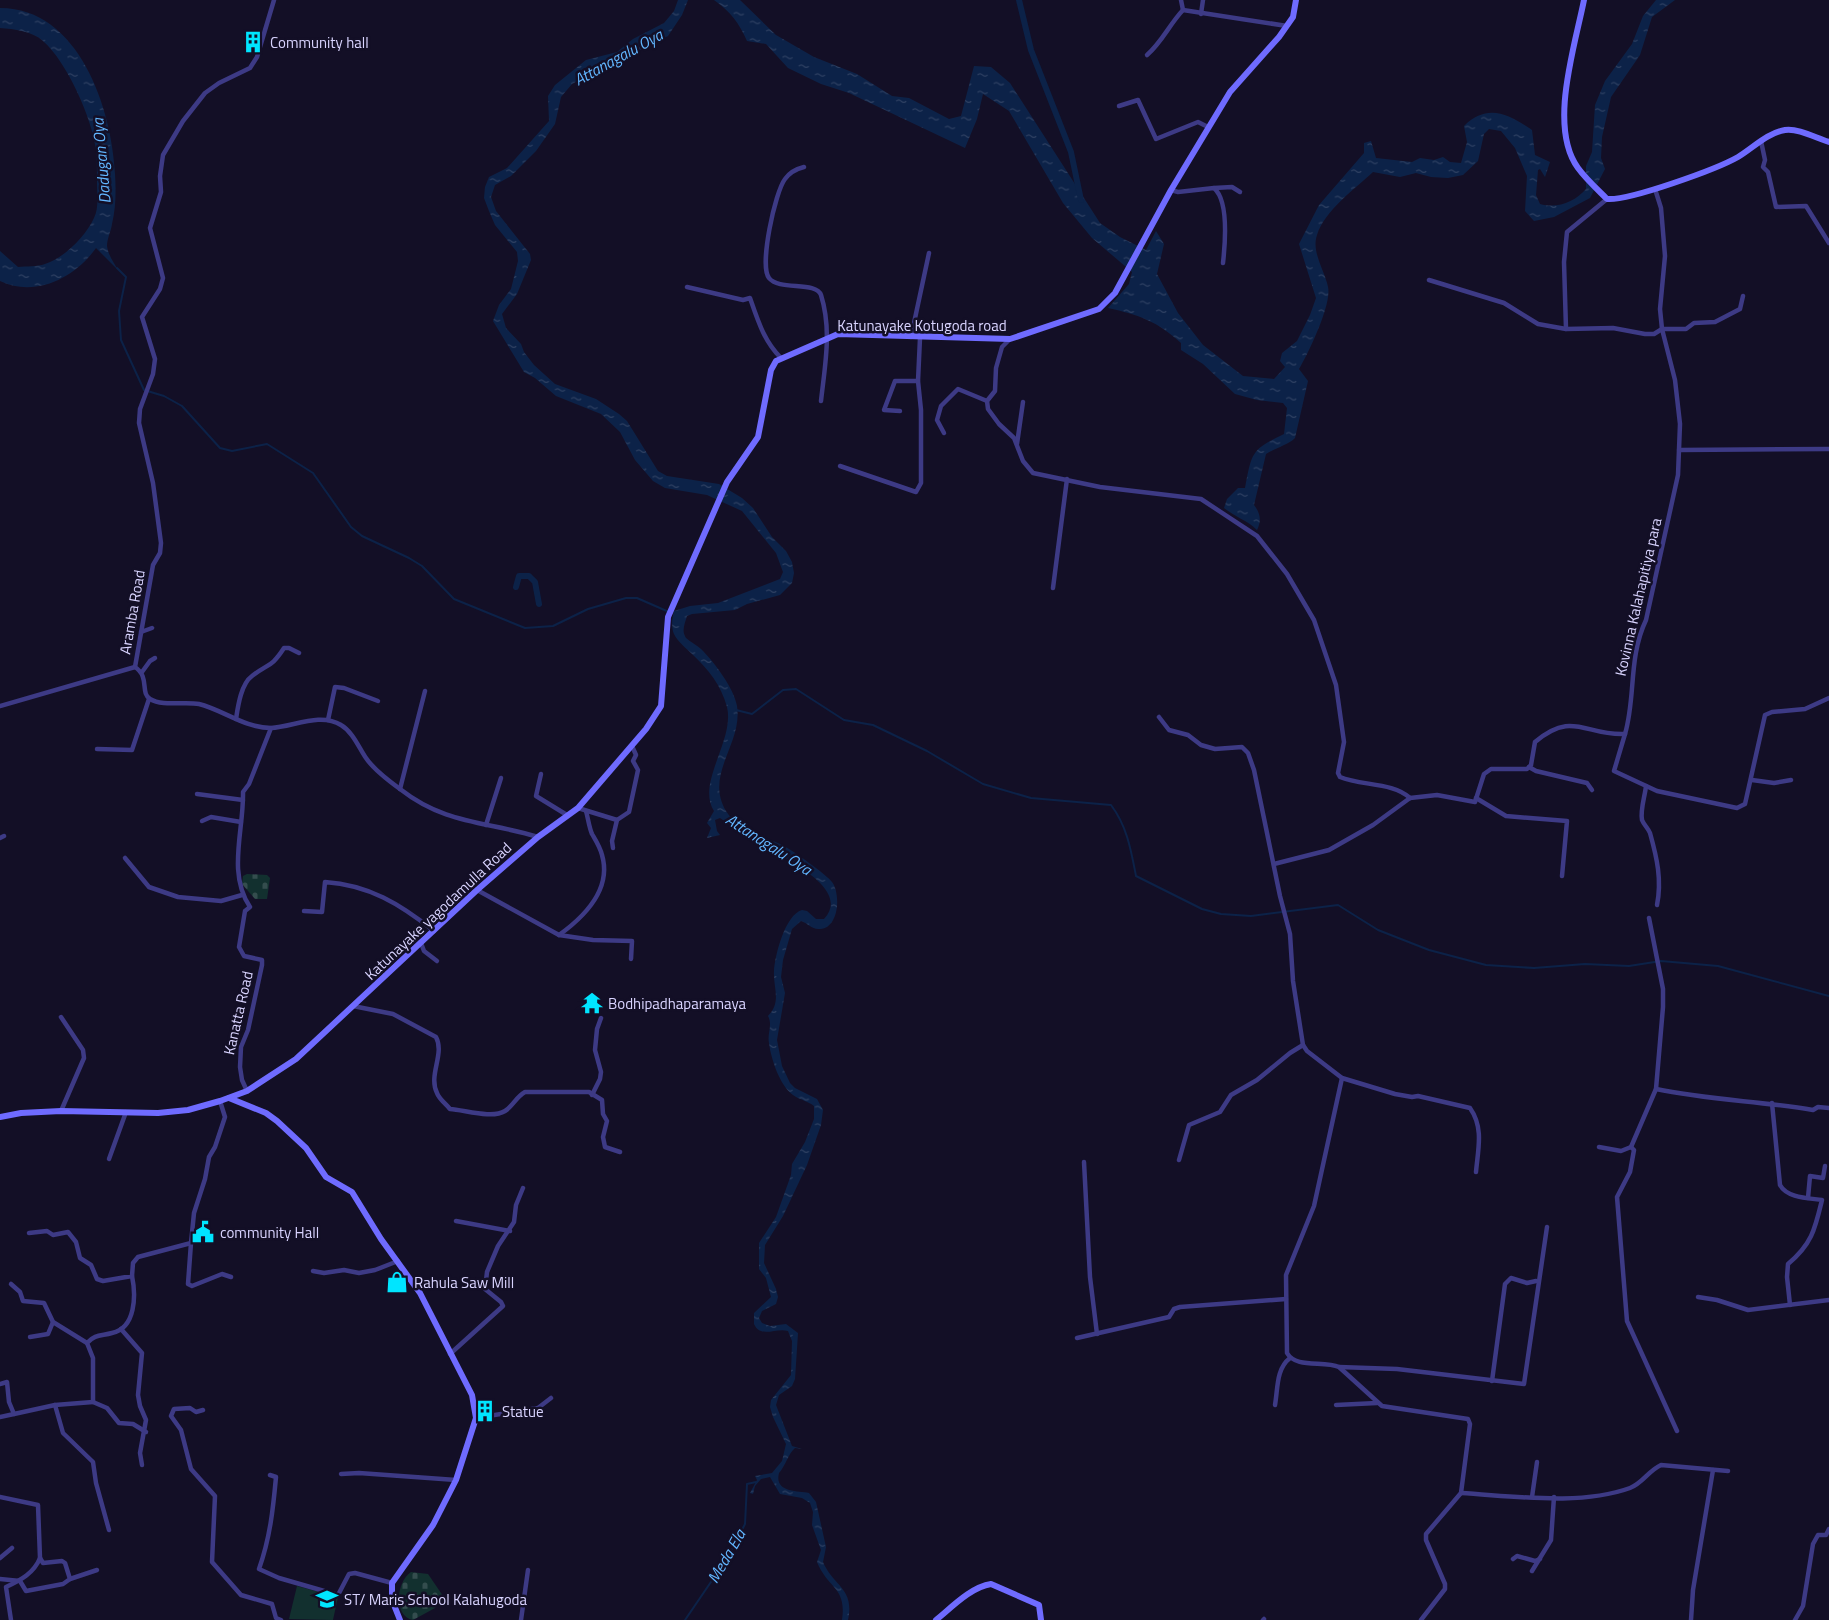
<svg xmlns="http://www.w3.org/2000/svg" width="1829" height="1620" viewBox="0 0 1829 1620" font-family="'Titillium Web',sans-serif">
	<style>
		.cemetery { fill: url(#cemetery-stones) }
		.park { fill: #12302f }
		.water { fill: url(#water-ripples) }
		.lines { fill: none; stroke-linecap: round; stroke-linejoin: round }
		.stream { stroke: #0c2248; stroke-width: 2 }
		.canal { stroke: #0c2248; stroke-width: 6 }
		.street { stroke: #3d3a85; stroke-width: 4.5 }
		.secondary { stroke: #6f6bff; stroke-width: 6 }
		.labels { text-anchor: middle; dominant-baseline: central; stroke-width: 5; stroke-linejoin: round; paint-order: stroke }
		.poi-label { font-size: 15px; fill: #d9d4ff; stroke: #130f26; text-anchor: start }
		.street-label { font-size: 15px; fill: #d9d4ff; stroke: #130f26 }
		.water-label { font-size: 16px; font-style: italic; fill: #62b6ff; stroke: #130f26 }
	</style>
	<defs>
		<pattern id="cemetery-stones" width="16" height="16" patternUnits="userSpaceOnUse" patternTransform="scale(1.25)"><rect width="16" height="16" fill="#12302f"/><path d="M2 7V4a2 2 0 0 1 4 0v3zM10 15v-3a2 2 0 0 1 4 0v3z" fill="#344d4e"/></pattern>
		<pattern id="water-ripples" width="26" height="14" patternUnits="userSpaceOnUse" patternTransform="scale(1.25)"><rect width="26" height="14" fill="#0c2248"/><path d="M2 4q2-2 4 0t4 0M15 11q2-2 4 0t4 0" fill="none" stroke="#2f4163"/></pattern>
	</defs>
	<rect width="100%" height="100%" fill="#130f26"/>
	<g class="cemetery">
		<path d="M247,874l20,1 3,3 -3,21h-12l-13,-15 1,-8z"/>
		<path d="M411,1572l17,2 15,22 -8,12 -22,12c-20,-4 -17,-38 -2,-48z"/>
	</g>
	<path class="park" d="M297,1586l41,11 -5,23 -44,-1z"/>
	<g class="water">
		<path d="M678,0h10l-6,15 -14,21 -96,48 -11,13 -6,27 -19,27 -25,25 -16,9 -4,12 5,14 34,43 1,6 -14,34 -15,20 4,14 15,16 3,8 10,13 21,19 41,15 23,15 8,7 31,50 9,5 52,8 23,14 11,10 19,29 14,14 6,11 2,11 -2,10 -12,12 -33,9 -12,6 -43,4 -5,2c-2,7 -6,15 -1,22 4,4 11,7 15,11 13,13 33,39 36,57 6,38 -33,68 -11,105 11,19 40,26 58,35 8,4 43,29 48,36 9,12 7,46 -12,47 -8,1 -12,-6 -19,-8l-9,8 -9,31 -2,17 4,16 -8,47 5,26 8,17 5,5 22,11 6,11 -2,15 -14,40 -24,51 -18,29 -1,18 12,26 2,8 -2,7 -14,7 -3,7 3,5 8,3 16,-2 12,9 -3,46 -3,7 -13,9 -3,10 16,41 10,3 -7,-1c-7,6 -9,17 -16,25 -5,19 17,18 30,20l7,9 10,45 -3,15c10,24 32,26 25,58h-6c5,-33 -14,-31 -25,-58l4,-12 -9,-25 1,-13 -3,-9 -8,-5 -22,-4 -10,-17 -9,2 -6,7 -2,8 -3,-1 7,-13 -2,-4 17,-3 10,-12 4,-17 -13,-27 -3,-10 1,-7 20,-25 1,-34 -4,-10c-12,-4 -27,8 -34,-7v-11l17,-16 -5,-19 -7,-9v-26l17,-26 15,-42 1,-11 13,-22 9,-23v-13c-6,-5 -14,-6 -21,-11 -13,-9 -22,-36 -24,-52 -2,-10 4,-18 -1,-27 14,-14 5,-28 6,-45 1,-16 11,-56 28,-61l5,1 9,8h8c29,-31 -42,-61 -61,-73 -15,-9 -29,-19 -43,-28l-5,2 2,11 3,4 -13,3 4,-10 -4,-5 7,-12c-18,-28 21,-71 13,-104 -6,-22 -18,-37 -35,-53 -6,-6 -14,-12 -18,-20 -3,-7 -2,-16 0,-23l16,-5 28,-3 62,-24 3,-7 -7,-19 -34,-42 -35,-16 -42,-7 -12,-7 -18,-21 -15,-28 -19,-18 -45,-18 -21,-18 -11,-6 -31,-51 6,-16 12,-16 7,-28 -1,-9 -22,-27 -6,-14 -5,-13 1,-11 4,-10 18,-9 42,-47 -1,-25 7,-11 31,-25 31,-8 16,-13 31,-16 10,-12z"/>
		<path d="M714,0h26l36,35 38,22 43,17 35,22 17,2 40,21 12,-3 13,-50 17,1 19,16 90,140 20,14 26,13 10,-19 8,13 -7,30 21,39 25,32 40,31 31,3 11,-12 -5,-6 2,-8 15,-12 13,-26 6,-17 -17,-54 20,-39 45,-52v-10l7,-2 5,17 36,4 8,-4 14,2 9,-3 7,5 11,1 6,-21 -3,-16c24,-23 44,-12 68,4l3,25 15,7 -5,15 -5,-8 -2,1 -2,25 4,9c17,5 35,-2 46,-15v-23l6,-14 3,-47 10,-24 27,-37 11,-28 13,-16h19l-23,17 -12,38 -29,42 -9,40 -1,21 4,11 -15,29 -36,19 -20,4 -9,-10 2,-35 -12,-28 -14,-17 -12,-2 -5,5 -6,27 -15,14 -15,3 -17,-1 -15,-4 -16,4 -27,-5c-18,17 -48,38 -56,63 -6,17 8,36 11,52 4,17 -20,67 -29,82l9,12 -13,57c-7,7 -20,10 -29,16l-12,51c6,8 8,15 3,25 -10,-10 -22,-13 -33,-22l3,-9 11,-11h7c7,-36 6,-38 39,-54l3,-26 -4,-5 -26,-3 -22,-6 -32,-30 -22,-14v-7c-24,-22 -42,-28 -73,-35l21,-24 3,-12 -40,-34 -29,-35 -54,-92 -26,-17 -6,25 -12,29 -116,-55 -28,-9 -33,-16 -22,-24 -19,-3c-8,-18 -16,-29 -33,-41z"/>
		<path d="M0,8c79,0 112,101 115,166 1,17 1,33 -3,50 -1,7 -5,15 -5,22 1,9 7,17 11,24l-22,-22c-21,30 -61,50 -96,33v-30l18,16c9,-1 19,0 27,-3 19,-6 41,-28 49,-46 5,-10 3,-23 3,-34 0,-11 0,-23 -1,-34 -4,-32 -29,-88 -53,-109 -11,-10 -29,-12 -43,-13z"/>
	</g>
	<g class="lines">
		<g class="stream">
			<path d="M117,268l9,9 -7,34 2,29 23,50 20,6 18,10 38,42 12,3 35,-7 46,29 38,54 11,9 47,22 13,8 32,33 71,29 28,-2 35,-17 38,-11h11l32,14"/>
			<path d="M736,710l16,4 31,-24 13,-1 48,31 29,5 54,26 56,33 48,14 80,7c16,21 20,45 25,71l66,33 19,5 30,2 87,-11 40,25 51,20 57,15 48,3 51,-4 44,2 32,-5 57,5 111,30"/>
			<path d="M685,1620l43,-63 17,-33 2,-40 9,-2"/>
		</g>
		<g class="canal">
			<path d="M1019,0l12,50 40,102 10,48"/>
			<path d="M516,587l3,-11h10l6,6 4,22"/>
		</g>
		<g class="street">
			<path d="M274,0l-17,57 -7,11 -31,15 -14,10 -22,28 -20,34 -3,21 1,16 -11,36 13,50 -3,11 -18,28 13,42 -2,15 -13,35 -1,14 14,60 8,60 -1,10 -7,12 -18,102c15,10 5,26 15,32 13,8 34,2 49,5 24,6 46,24 72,24 22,-1 49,-16 70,-3 12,7 18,23 25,33 8,12 23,23 34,31 46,36 86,32 138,48"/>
			<path d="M1181,0l2,10 104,16"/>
			<path d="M1201,14l2,-14"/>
			<path d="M1147,55c15,-13 22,-30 36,-45"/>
			<path d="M1119,106l19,-6 18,39 42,-17 10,5"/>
			<path d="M1761,141l4,19 -2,7 5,5 8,35 30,-1 23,37"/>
			<path d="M804,167c-8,2 -14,5 -19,12 -10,13 -26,87 -16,99 10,13 47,3 52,17 11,35 4,70 0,106"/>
			<path d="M1214,188l18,-1 8,5"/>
			<path d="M1171,190l7,2 36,-4c15,13 11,57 9,75"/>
			<path d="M1429,280l75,23 34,21 28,5 47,-1 32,6h9l8,-5h24l8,-6 21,-1 25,-13 3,-13"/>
			<path d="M687,287l56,13 7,-2c8,23 14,43 31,60"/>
			<path d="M1566,329l-2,-67 3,-30 40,-33"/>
			<path d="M911,337l18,-84"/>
			<path d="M1010,339l-8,8 -6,21 -1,23 -8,10 1,8 11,15 15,14 9,23 10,12 67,14 101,12 56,37 30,38 27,46 22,65 8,57 -6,31 2,4c21,9 53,5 70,21"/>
			<path d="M900,411l-16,-1 11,-29h23l2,-43"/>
			<path d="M944,433l-7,-13 4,-14 17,-17 29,12"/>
			<path d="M1017,444l6,-42"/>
			<path d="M1679,450l150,-1"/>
			<path d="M840,466l76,26 5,-9v-73l-3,-29"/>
			<path d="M1053,588l14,-109"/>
			<path d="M141,632l11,-4"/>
			<path d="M142,672l8,-11 5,-3"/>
			<path d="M0,706l135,-39"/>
			<path d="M1159,717l10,13 19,5 13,10 14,4 27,-2 6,6 6,17 26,126 10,38 3,47 10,64 4,6 35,27 53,16 17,3 6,-1 52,12c14,20 8,41 6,64"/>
			<path d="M236,719c2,-13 5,-35 16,-43 17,-13 19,-8 32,-28h5l10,5"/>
			<path d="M328,720l7,-33 9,1 34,13"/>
			<path d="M1625,734l-11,37 43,20 80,17 8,-4 20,-89 7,-3 33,-3 24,-11"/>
			<path d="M97,749l35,1 17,-51"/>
			<path d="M1529,767l7,4 51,12 5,7"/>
			<path d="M541,774l-5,22 31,19"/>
			<path d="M1752,780l22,3 17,-3"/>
			<path d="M1646,786c-1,10 -6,24 -4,34 2,5 6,8 8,13 7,25 12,47 7,72"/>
			<path d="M400,789l25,-98"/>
			<path d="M197,794l46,6"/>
			<path d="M1476,798l30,18 61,5 -5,55"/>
			<path d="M578,808l39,12 12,-8 9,-42 -5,-9 3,-6 -4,-9"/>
			<path d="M202,821l9,-4 30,5"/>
			<path d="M486,825l15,-47"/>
			<path d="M0,838l4,-2"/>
			<path d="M613,848l-1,-7 5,-21"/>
			<path d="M125,858l24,29 29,10 43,4 21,-6"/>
			<path d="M1274,864l55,-14 44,-25 37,-27 27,-3 38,7 9,-28 7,-5h36l4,-4 4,-23c38,-32 50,-6 90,-8 11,-37 3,-76 21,-114l32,-145 2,-51 -5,-44 -13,-51 -2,-20 5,-53 -4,-48 -6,-19"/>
			<path d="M477,890l82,45 34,5 39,1 -1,18"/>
			<path d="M304,911l18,1 3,-30c44,3 75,22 109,49"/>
			<path d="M559,935c25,-18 53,-46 43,-80 -2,-8 -6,-14 -10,-21 -3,-7 -4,-16 -6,-23"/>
			<path d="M421,943l3,8 13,10"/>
			<path d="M353,1006l40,8 43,23c9,17 -8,38 1,56 2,6 9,11 13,16 15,1 42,10 55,2 8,-5 11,-14 20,-19h64l13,8 1,14 4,7 -4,16 2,10 15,5"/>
			<path d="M61,1017l22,33 1,8 -23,53"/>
			<path d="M1342,1078l-28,128 -28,69 1,78c9,16 37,7 52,14l43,39 86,13 2,5 -9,69 -35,41v6l19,44v5l-24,31"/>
			<path d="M1656,1089c52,11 105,12 157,21l5,-3 11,1"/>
			<path d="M247,1091l-5,-11 -2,-13 1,-20 7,-17 14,-65v-5l-18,-4 -5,-9 6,-36 5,-4c-23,-34 -6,-77 -7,-115l6,-8 22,-56"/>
			<path d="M592,1095l8,-16 1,-7 -6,-22 2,-21 4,-11"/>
			<path d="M1772,1103l8,82c7,13 28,13 42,15 -7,29 -10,44 -34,64l-1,13 3,28"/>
			<path d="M1599,1147l22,4 10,-4 25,-58 7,-82v-18l-14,-71"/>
			<path d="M1631,1147l3,3 -4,22 -13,25 10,124 50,110"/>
			<path d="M109,1159l17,-47"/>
			<path d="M1179,1160l10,-35 31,-13 11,-17 26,-15 33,-27 13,-8"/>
			<path d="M1084,1162l6,115 7,57"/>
			<path d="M1808,1198l2,-22 13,2 2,-12"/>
			<path d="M456,1221l54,10"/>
			<path d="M29,1233l18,-2 6,4 15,-3 8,10 4,16 11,7 6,14 6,2 29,-5 1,-13 5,-6 53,-14 3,-30 11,-34 4,-22 6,-10 10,-30 -5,-16"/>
			<path d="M191,1243l-3,41 4,2 30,-12 9,3"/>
			<path d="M313,1271l11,2 20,-3 15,3 16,-3 23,-9"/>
			<path d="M11,1284l9,8 3,9 21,2 9,19 34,21"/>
			<path d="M1698,1297l19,3 31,10 81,-10"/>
			<path d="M121,1329l21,24 -4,42 2,11 6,14 -6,33 2,12"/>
			<path d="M30,1337l18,-3 5,-12"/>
			<path d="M1077,1338l92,-21 5,-8 6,-2 106,-8"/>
			<path d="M450,1354l53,-48 -2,-4 -16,-13 2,-17 11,-26 16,-24 2,-17 7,-17"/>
			<path d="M1339,1367l58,2 127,15 23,-157"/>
			<path d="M1492,1381l13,-97 6,-6 16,5 9,-2"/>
			<path d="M0,1384l7,-2 2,20 5,12 41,-9 38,-3v-44l-6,-15c8,-9 14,-7 25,-10 24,-5 24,-38 20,-57"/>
			<path d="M93,1402l14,6 12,15 14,1 13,8"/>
			<path d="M55,1405l8,28 30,29 3,21 13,47"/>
			<path d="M1275,1405c3,-17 1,-36 15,-47"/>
			<path d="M1336,1405l41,-2"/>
			<path d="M203,1410l-7,2 -6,-4 -16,1 -3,7 10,14 10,39 24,27 -3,66 29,33 31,9 4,14 5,2"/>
			<path d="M0,1417l14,-3"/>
			<path d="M476,1418l62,-10 13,-10"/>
			<path d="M341,1474l18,-1 97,7"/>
			<path d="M270,1475l6,2c-3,33 -6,61 -17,92l20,9 59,17 11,-21 6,-1 37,10"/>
			<path d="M1461,1493c53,3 119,13 169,-5 13,-5 18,-17 31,-23l67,6"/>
			<path d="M0,1497l38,8 2,53 3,5 19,-2 3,2 5,16 -7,5 -37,7 -6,-10 -20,-2"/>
			<path d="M1532,1497l5,-35"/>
			<path d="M0,1558l12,-10"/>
			<path d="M1513,1559l4,-3 18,5 5,-2"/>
			<path d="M1532,1571l19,-31 3,-43"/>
			<path d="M70,1579l27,-9"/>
			<path d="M11,1620l-5,-33c15,-7 28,-14 34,-29"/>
			<path d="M521,1620l7,-50"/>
			<path d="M1263,1620l1,-1"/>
			<path d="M1691,1620l2,-30 20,-120"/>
			<path d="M1795,1620l8,-14 10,-62 5,-9h8l3,-6"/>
		</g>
		<g class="secondary">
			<path d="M1584,0c-9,46 -36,127 -6,168 8,11 19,21 29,31 22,2 110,-30 131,-42 15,-9 29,-24 47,-27 13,-2 31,8 44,12"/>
			<path d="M229,1098l37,15 11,8 29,27 20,29 26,15 29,47 39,54 52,102 4,23 -20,62 -23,45 -41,58v17l8,20"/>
			<path d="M0,1117l21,-4 40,-2 97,2 30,-3 32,-9 27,-10 49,-32 181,-169 61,-53 40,-29 68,-79 15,-23 7,-89 59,-135 31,-45 13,-67 5,-9 62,-27 172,5 89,-30 16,-16 56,-103 59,-98 49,-55 14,-20 3,-17"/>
			<path d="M936,1620c16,-13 35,-33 55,-36l48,21 2,15"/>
		</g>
	</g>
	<defs>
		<g id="building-bare" transform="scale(1.725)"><path d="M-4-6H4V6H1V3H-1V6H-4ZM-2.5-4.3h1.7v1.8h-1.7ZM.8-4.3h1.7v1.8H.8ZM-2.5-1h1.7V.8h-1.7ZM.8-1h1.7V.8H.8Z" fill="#00e5ff" stroke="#130f26" stroke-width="2.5" paint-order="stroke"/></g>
		<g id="temple-bare" transform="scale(1.725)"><path d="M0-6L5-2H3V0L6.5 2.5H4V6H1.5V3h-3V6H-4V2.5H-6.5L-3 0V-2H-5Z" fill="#00e5ff" stroke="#130f26" stroke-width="2.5" paint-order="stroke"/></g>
		<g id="civic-bare" transform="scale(1.725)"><path d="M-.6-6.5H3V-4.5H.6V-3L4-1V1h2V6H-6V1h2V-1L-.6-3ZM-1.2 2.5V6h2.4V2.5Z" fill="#00e5ff" stroke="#130f26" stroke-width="2.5" paint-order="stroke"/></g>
		<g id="shop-bare" transform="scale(1.725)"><path d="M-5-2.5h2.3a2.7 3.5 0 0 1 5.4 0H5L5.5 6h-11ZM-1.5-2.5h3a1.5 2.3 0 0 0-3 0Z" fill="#00e5ff" stroke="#130f26" stroke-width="2.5" paint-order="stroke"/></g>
		<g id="school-bare" transform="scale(1.725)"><path d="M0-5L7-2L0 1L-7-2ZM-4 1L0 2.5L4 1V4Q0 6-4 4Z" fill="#00e5ff" stroke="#130f26" stroke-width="2.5" paint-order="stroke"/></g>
	</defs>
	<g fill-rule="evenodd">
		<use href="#building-bare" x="253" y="42"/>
		<use href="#temple-bare" x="592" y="1003"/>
		<use href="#civic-bare" x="203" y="1232"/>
		<use href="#shop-bare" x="397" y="1282"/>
		<use href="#building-bare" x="485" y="1411"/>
		<use href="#school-bare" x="327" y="1599"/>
	</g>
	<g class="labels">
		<g class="poi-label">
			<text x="270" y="42">Community hall</text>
			<text x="608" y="1003">Bodhipadhaparamaya</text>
			<text x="220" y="1232">community Hall</text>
			<text x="414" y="1282">Rahula Saw Mill</text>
			<text x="502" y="1411">Statue</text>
			<text x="344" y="1599">ST/ Maris School Kalahugoda</text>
		</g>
		<g class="street-label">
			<text x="922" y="325">Katunayake Kotugoda road</text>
			<text transform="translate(1638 597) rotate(-77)">Kovinna Kalahapitiya para</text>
			<text transform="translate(132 612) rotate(-80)">Aramba Road</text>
			<text transform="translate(438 911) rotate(-43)">Katunayake yagodamulla Road</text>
			<text transform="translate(238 1013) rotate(-77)">Kanatta Road</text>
		</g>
		<g class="water-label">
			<text transform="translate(618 57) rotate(-29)">Attanagalu Oya</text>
			<text transform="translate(101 161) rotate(-95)">Dadugan Oya</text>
			<text transform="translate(769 844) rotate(33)">Attanagalu Oya</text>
			<text transform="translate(726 1556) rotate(-60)">Meda Ela</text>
		</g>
	</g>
</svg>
